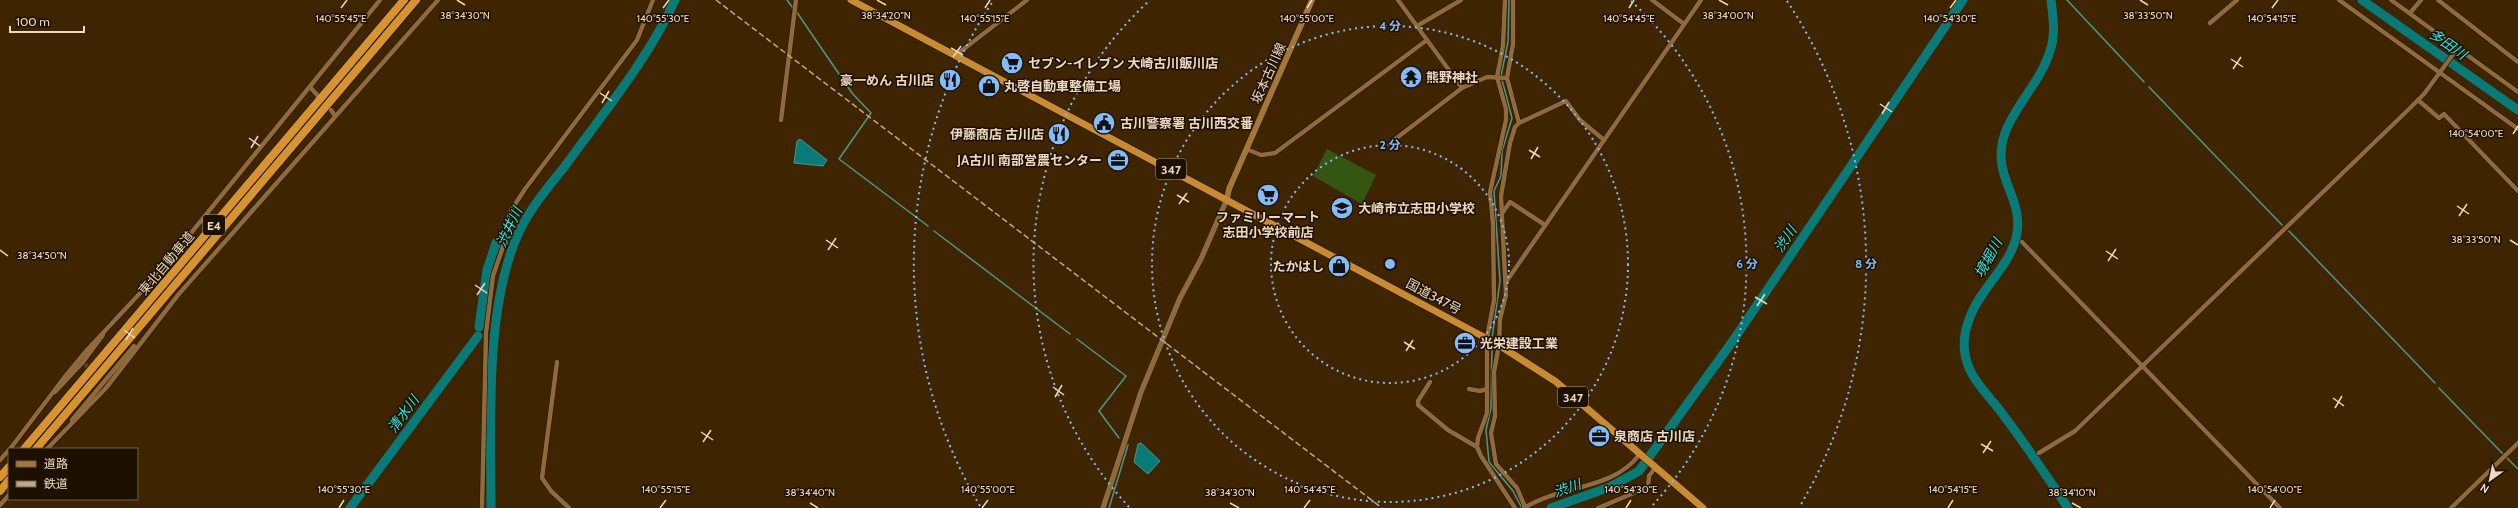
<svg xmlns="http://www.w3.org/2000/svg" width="2518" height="508" viewBox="0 0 2518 508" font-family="Cabin,'Noto Sans JP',sans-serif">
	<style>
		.green { fill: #355612 }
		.water { fill: #097a78; stroke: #4d968e }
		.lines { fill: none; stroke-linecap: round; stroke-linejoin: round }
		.stream { stroke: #4d968e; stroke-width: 1.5 }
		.river { stroke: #097a78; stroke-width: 9 }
		.minor-tunnel { stroke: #58401d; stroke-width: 4.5; stroke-dasharray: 4.5 2; stroke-linecap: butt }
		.minor-casing { stroke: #200f00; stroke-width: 5.5 }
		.tertiary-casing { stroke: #200f00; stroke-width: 6 }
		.secondary-casing { stroke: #200f00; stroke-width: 7 }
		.trunk-casing { stroke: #200f00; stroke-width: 8 }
		.motorway-casing { stroke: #200f00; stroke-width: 9 }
		.minor { stroke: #8f6a3b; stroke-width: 4.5 }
		.tertiary { stroke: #8f6a3b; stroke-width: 5.5 }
		.secondary { stroke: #a47638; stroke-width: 6 }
		.trunk { stroke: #c88b33; stroke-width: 7 }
		.motorway { stroke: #d69331; stroke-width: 8 }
		.rail { stroke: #bea88d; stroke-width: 1.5; stroke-dasharray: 6 3; stroke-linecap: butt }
		.ticks { fill: none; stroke: #edd9c1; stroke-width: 1.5 }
		.ring { fill: none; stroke: #84bcfb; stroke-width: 2; stroke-dasharray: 2 4 }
		.labels { text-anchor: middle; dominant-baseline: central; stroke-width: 3; stroke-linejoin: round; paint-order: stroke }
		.shield { fill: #1e1000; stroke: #af9d87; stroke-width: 1 }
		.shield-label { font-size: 12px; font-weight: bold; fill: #edd9c1 }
		.poi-label { font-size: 13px; font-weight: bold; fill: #edd9c1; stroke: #1e1000; text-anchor: start }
		.street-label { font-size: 13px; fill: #edd9c1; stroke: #1e1000 }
		.water-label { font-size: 14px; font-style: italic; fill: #28eae5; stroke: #1e1000 }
		.ticks-label { font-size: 10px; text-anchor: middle; fill: #edd9c1; stroke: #1e1000; stroke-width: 3; stroke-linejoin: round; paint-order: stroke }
		.centre { fill: #84bcfb; stroke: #1e1000; stroke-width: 2 }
		.ring-label { font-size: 12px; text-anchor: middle; font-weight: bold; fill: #84bcfb; stroke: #1e1000; stroke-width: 3; stroke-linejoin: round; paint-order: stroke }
	</style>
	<rect width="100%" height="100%" fill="#3e2500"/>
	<path class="green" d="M1327,149l49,26 -14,29 -49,-28z"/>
	<g class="water">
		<path d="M800,139l27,21 -4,6 -29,-3 3,-22z"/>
		<path d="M1141,443l19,18 -12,13 -14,-12 4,-18z"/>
	</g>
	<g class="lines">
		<g class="stream">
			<path d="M787,0l6,8"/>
			<path d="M2067,0l77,82"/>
			<path d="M796,11l56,82 19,20 -32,46 89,67"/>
			<path d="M2149,87l133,138"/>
			<path d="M934,231l136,103"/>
			<path d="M2289,231l146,152"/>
			<path d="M1492,338l8,-57 -6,-90 7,-15 1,-25 10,-33 -11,-42 7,-34 1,-42"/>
			<path d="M1077,339l49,37 -27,35 20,27"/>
			<path d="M1492,344l-1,64 -5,22 3,32 24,29 9,17"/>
			<path d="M2439,388l64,66"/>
			<path d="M2507,458l11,11"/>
			<path d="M1109,508l19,-63"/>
		</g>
		<g class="river">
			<path d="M2051,0c2,17 5,34 -1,51 -9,30 -34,53 -45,82 -15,43 18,62 12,100 -5,32 -36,54 -47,84 -7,17 -8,36 0,53 7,16 24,31 34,46 23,30 43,61 64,92"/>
			<path d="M2362,0l156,110"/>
			<path d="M479,327l8,-57 9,-27 4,1"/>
			<path d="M350,508l128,-172"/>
			<path d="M491,508c0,-82 -7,-203 29,-278 11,-23 29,-44 45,-64 39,-54 82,-105 110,-166"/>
			<path d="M1551,508l59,-21 29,-16 93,-129 231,-342"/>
		</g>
		<path class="minor-tunnel" d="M85,364l15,16"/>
		<g class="minor-casing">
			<g id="minor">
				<path d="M1398,0l29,40"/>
				<path d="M1513,0v44l-6,34 12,45 -4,4 -5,16 -9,53 5,99 -6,24 -1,26 -5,27 1,44 -4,17 5,31 21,24 8,19"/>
				<path d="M1652,0l32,24"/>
				<path d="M2339,0l179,129"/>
				<path d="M2391,0l127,92"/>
				<path d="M2438,0l80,62"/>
				<path d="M2410,13l11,-13"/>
				<path d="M2210,23l27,-23"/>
				<path d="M1417,26l44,-26"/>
				<path d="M956,55l71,-55"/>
				<path d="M310,87l8,9"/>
				<path d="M2418,100l21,18 5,-4 74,77"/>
				<path d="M331,110l4,6"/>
				<path d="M781,120l15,-120"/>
				<path d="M1519,123l47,-22 14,19 24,20"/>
				<path d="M1394,140l68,-52"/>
				<path d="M1246,149l15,6 14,-2 152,-113 35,48 25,-11 20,1"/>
				<path d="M1503,212l7,-10 35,23"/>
				<path d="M2022,242l258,266"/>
				<path d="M1506,282l195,-282"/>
				<path d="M557,362l-15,116 9,13 18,17"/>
				<path d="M1430,382l-12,19v4l30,25 29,17"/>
				<path d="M1469,389l11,2 7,-2v-51l7,-38 -1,-76 -3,-32 16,-72v-11l-9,-32 6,-31 2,-46"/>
				<path d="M1487,389v24l-9,25 -1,9 4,9 34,52"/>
				<path d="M55,392l28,-30 20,-27"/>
				<path d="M72,420l62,-74"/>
				<path d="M10,449l53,-70 24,-29 70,-75 223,-275"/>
				<path d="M47,449l59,-61 72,-93 260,-295"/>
				<path d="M2039,453l36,-22 333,-321 16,-16 33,-45"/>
				<path d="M0,460l9,-10"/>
				<path d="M0,505l9,-10"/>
				<path d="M482,508l4,-175 7,-57 12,-35 5,-29 15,-23 112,-149 16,-40"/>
				<path d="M1524,508c36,-23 89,-18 115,-53"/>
				<path d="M1598,508l50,-21 1,-11 6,-8"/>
				<path d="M2451,508l67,-65"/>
			</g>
		</g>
		<g class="tertiary-casing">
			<path id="tertiary" d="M1103,508l38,-116 39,-94 21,-39 26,-60"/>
		</g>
		<g class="secondary-casing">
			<path id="secondary" d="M1227,199l2,-10 83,-189"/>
		</g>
		<g class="trunk-casing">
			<path id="trunk" d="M851,0l646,344 58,37 148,127"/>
		</g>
		<g class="motorway-casing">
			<g id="motorway">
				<path d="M24,449l380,-449"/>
				<path d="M36,449l380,-449"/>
				<path d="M0,477l9,-10"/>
				<path d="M0,491l9,-11"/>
			</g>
		</g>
		<use href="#minor" class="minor"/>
		<use href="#tertiary" class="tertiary"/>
		<use href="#secondary" class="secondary"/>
		<use href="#trunk" class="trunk"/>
		<use href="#motorway" class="motorway"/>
		<path class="rail" d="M716,0l666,508"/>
	</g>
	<path class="ticks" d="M457,0l8,5M877,0l9,5M1719,0l9,5M2140,0l8,5M341,8l6,-8M663,8l6,-8M985,8l5,-8M1307,8l5,-8M1629,8l5,-8M1950,8l6,-8M2272,8l6,-8M951,48l12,7M953,57l8,-11M2231,59l12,8M2233,69l8,-12M600,93l12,8M602,103l7,-12M1880,104l12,8M1882,114l7,-12M2513,134l5,-8M249,138l11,8M251,148l7,-12M1529,150l11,7M1531,159l7,-12M1177,195l12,7M1179,204l8,-11M2457,206l12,8M2459,216l8,-12M826,240l12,8M2510,240l8,5M0,250l8,6M828,250l8,-12M2106,251l12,8M2108,261l8,-12M475,285l12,8M477,295l8,-12M1755,297l12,7M1757,306l8,-12M124,330l11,8M126,340l7,-12M1404,342l11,7M1406,351l7,-11M1053,387l11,8M1055,397l7,-12M2333,398l11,8M2335,408l7,-12M701,432l12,8M703,442l8,-12M1981,444l12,7M1983,453l8,-12M810,503l8,5M1230,503l9,5M2072,503l9,5M339,508l5,-8M660,508l6,-8M982,508l6,-8M1304,508l6,-8M1626,508l5,-8M1948,508l5,-8M2270,508l5,-8"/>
	<g class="ring">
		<circle cx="1390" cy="264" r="119"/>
		<circle cx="1390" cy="264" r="238"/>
		<path d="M1129 507A357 357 0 0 1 1149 1M1631 1A357 357 0 0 1 1651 507"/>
		<path d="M980 506A476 476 0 0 1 993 1M1787 1A476 476 0 0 1 1800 506"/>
	</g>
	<defs>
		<g id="supermarket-disc" transform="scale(1.15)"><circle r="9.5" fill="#84bcfb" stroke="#1e1000"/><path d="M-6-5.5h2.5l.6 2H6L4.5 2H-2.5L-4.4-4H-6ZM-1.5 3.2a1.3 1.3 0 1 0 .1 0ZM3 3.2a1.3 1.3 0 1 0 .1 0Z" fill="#111"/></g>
		<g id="temple-disc" transform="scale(1.15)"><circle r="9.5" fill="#84bcfb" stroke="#1e1000"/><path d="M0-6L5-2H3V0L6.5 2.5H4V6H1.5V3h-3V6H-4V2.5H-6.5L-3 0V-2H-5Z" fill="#111"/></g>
		<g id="restaurant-disc" transform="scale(1.15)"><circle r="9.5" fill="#84bcfb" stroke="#1e1000"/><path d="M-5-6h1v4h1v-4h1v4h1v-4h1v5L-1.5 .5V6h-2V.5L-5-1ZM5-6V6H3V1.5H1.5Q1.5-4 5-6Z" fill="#111"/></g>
		<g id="shop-disc" transform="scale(1.15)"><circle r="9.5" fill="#84bcfb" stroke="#1e1000"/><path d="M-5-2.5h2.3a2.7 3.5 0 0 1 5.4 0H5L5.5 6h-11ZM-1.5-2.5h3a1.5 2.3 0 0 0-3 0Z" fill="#111"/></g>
		<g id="civic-disc" transform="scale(1.15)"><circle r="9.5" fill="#84bcfb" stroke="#1e1000"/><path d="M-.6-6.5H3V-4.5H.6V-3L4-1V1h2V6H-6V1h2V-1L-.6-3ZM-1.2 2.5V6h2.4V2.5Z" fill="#111"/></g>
		<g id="office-disc" transform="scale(1.15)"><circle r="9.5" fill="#84bcfb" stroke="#1e1000"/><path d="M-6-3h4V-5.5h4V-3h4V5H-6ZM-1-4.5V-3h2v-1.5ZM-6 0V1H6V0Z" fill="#111"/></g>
		<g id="school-disc" transform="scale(1.15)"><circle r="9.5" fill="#84bcfb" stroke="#1e1000"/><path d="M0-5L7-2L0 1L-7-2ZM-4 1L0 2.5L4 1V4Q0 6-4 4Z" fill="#111"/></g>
	</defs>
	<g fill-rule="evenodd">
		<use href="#supermarket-disc" x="1012" y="63"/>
		<use href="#temple-disc" x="1411" y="77"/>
		<use href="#restaurant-disc" x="950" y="80"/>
		<use href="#shop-disc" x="989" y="86"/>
		<use href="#civic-disc" x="1104" y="123"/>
		<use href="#restaurant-disc" x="1059" y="134"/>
		<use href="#office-disc" x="1118" y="160"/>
		<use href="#supermarket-disc" x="1268" y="195"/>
		<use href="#school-disc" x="1342" y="208"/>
		<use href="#shop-disc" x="1339" y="266"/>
		<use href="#office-disc" x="1465" y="343"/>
		<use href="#office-disc" x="1599" y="436"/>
	</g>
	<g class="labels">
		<g class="shield">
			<rect x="1156" y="159" width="30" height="20" rx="3"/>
			<rect x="203" y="215" width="22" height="20" rx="3"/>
			<rect x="1558" y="387" width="30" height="20" rx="3"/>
		</g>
		<g class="shield-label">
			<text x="1171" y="169">347</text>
			<text x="214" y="225">E4</text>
			<text x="1573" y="397">347</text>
		</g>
		<g class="poi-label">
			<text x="1028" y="63">セブン-イレブン 大崎古川飯川店</text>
			<text x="1426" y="77">熊野神社</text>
			<text x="934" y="80" text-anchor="end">豪一めん 古川店</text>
			<text x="1004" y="86">丸啓自動車整備工場</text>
			<text x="1120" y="123">古川警察署 古川西交番</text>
			<text x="1044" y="134" text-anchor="end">伊藤商店 古川店</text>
			<text x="1102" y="160" text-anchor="end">JA古川 南部営農センター</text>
			<text x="1358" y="208">大崎市立志田小学校</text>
			<text x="1268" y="217" text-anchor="middle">ファミリーマート<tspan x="1268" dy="15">志田小学校前店</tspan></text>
			<text x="1324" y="266" text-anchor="end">たかはし</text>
			<text x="1480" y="343">光栄建設工業</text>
			<text x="1614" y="436">泉商店 古川店</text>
		</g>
		<g class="street-label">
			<text transform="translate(1268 73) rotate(-66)">坂本古川線</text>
			<text transform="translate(166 263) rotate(-50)">東北自動車道</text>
			<text transform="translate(1434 296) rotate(28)">国道347号</text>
		</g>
		<g class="water-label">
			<text transform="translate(2448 44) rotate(35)">多田川</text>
			<text transform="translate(509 227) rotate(-65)">渋井川</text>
			<text transform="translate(1785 239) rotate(-56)">渋川</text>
			<text transform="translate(1988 258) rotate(-61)">境堀川</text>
			<text transform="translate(403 414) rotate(-54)">清水川</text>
			<text transform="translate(1567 488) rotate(-19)">渋川</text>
		</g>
	</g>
	<g class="ticks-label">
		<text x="886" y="19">38°34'20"N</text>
		<text x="465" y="19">38°34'30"N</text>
		<text x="1728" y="19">38°34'00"N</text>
		<text x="2148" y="19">38°33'50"N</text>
		<text x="1307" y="22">140°55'00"E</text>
		<text x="1629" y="22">140°54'45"E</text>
		<text x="1950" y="22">140°54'30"E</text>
		<text x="341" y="22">140°55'45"E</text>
		<text x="663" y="22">140°55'30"E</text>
		<text x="985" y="22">140°55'15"E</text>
		<text x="2272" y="22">140°54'15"E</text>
		<text x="2476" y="137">140°54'00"E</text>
		<text x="2476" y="243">38°33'50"N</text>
		<text x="42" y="259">38°34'50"N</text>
		<text x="344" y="493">140°55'30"E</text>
		<text x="666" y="493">140°55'15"E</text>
		<text x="988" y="493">140°55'00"E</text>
		<text x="1310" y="493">140°54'45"E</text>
		<text x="1631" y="493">140°54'30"E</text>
		<text x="1953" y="493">140°54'15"E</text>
		<text x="2275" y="493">140°54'00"E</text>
		<text x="810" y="496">38°34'40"N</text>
		<text x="1230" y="496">38°34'30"N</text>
		<text x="2072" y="496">38°34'10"N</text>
	</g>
	<circle cx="1390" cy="264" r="6" class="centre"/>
	<g class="ring-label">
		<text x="1390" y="30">4 分</text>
		<text x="1390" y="149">2 分</text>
		<text x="1747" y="268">6 分</text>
		<text x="1866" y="268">8 分</text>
	</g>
	<rect x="8" y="448" width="130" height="52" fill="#1e1000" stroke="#71604d"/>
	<rect x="16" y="461" width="20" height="6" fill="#a47638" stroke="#71604d"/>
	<text x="44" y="468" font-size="12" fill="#edd9c1">道路</text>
	<rect x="16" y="481" width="20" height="6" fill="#bea88d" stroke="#71604d"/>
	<text x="44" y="488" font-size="12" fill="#edd9c1">鉄道</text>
	<g transform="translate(2490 480) rotate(213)" stroke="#1e1000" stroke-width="3" paint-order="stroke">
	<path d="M0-3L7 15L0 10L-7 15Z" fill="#edd9c1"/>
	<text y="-6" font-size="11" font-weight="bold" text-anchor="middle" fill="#edd9c1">N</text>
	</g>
	<path d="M10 26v6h74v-6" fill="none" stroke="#edd9c1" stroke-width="2"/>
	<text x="16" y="26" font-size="12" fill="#edd9c1" stroke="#1e1000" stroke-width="3" paint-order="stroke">100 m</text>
</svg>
